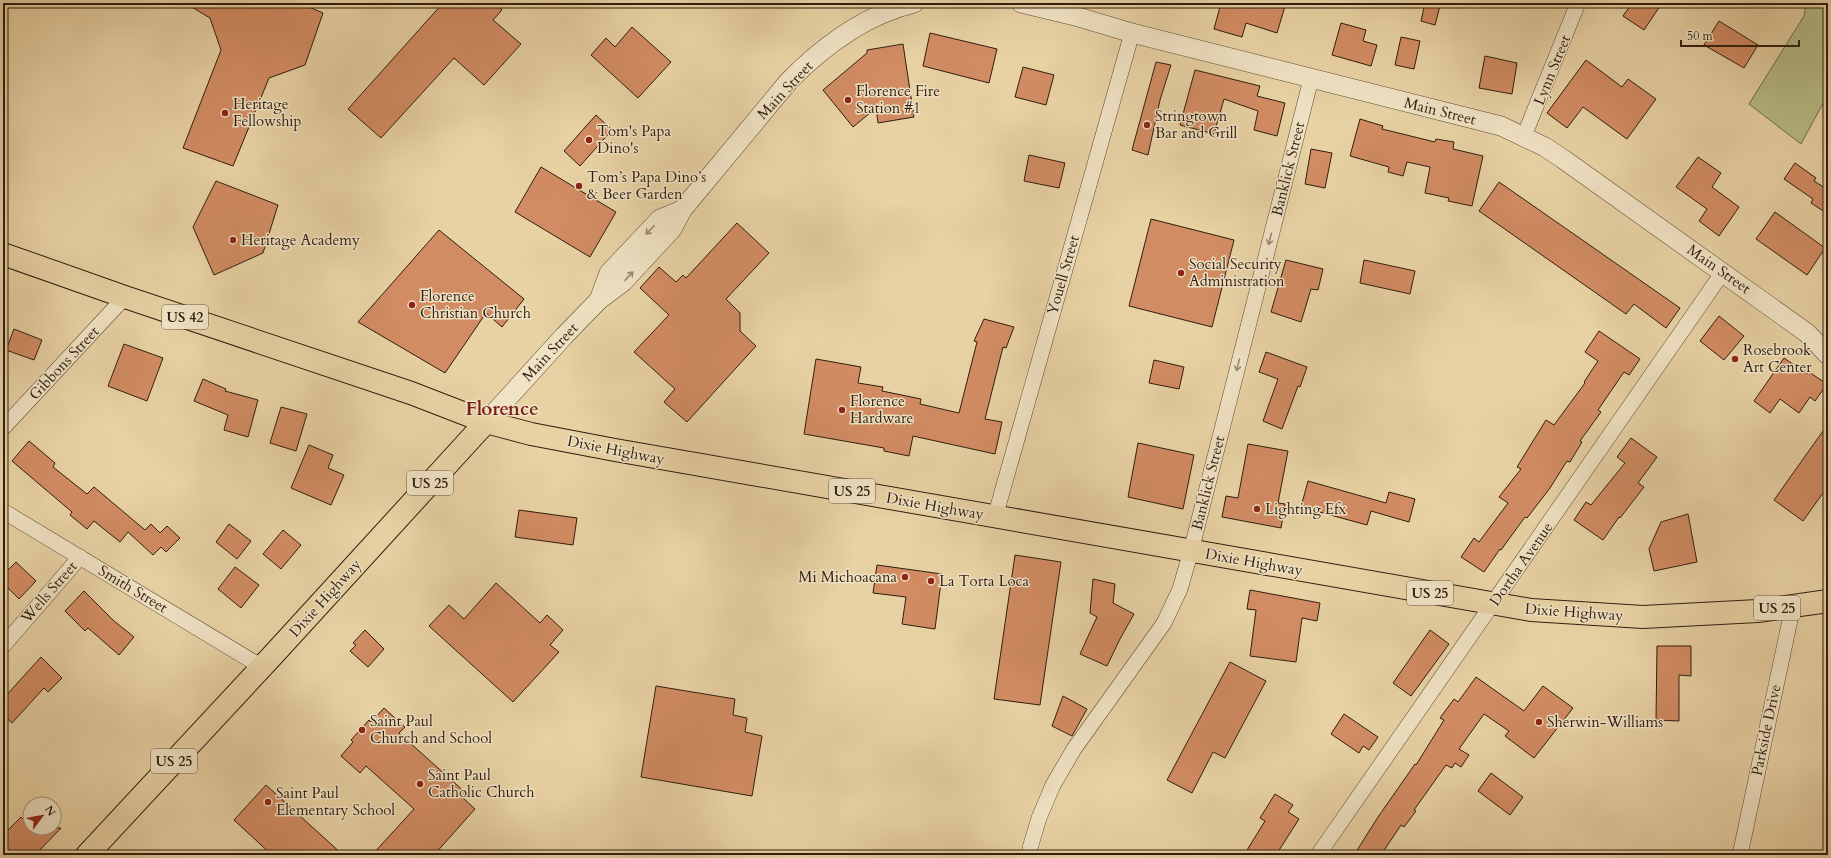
<svg xmlns="http://www.w3.org/2000/svg" width="1831" height="858" viewBox="0 0 1831 858" font-family="Cardo,serif">
	<style>
		.green { fill: #b6bc86; stroke: #726c4a }
		.building { fill: #d28c63; stroke: #2f1d0f }
		.lines { fill: none; stroke-linecap: round; stroke-linejoin: round }
		.minor-casing { stroke: #5d4a34; stroke-width: 16 }
		.tertiary-casing { stroke: #5d4a34; stroke-width: 20 }
		.primary-casing { stroke: #2f1d0f; stroke-width: 24 }
		.minor { stroke: #f0e2c4; stroke-width: 15 }
		.tertiary { stroke: #f0e2c4; stroke-width: 19 }
		.primary { stroke: #e8d2a4; stroke-width: 22 }
		.oneway { stroke: #998973 }
		.poi-dot { fill: #8f2418; stroke: #f0e2c4; stroke-width: 1.5 }
		.labels { text-anchor: middle; dominant-baseline: central; stroke-width: 3; stroke-linejoin: round; paint-order: stroke }
		.shield { fill: #f0e2c4; stroke: #695845; stroke-width: 1 }
		.shield-label { font-size: 14px; font-weight: bold; fill: #2f1d0f }
		.street-label { font-size: 15px; fill: #2f1d0f; stroke: #f0e2c4 }
		.poi-label { font-size: 15px; fill: #2f1d0f; stroke: #f0e2c4; text-anchor: start }
		.district-label { font-size: 19px; font-weight: bold; fill: #7a1f14; stroke: #f0e2c4 }
	</style>
	<rect width="100%" height="100%" fill="#e8d2a4"/>
	<filter id="stains"><feTurbulence type="fractalNoise" baseFrequency=".005" numOctaves="4"/><feColorMatrix values="0 0 0 0 .2 0 0 0 0 .09 0 0 0 0 .02 0 0 0 .5 -.17"/></filter>
	<radialGradient id="worn" r=".72"><stop offset=".6" stop-color="#630" stop-opacity="0"/><stop offset="1" stop-color="#630" stop-opacity=".3"/></radialGradient>
	<path class="green" d="M1806,3h22v91l-27,50 -52,-40 55,-88z"/>
	<g class="building">
		<path d="M185,3h115l23,10 -18,52 -36,13 -36,88 -50,-18 38,-98 -11,-32z"/>
		<path d="M443,3h52l7,7 -9,10 28,24 -37,41 -30,-27 -73,80 -33,-29z"/>
		<path d="M1221,3h12l16,5 1,-5h36l-9,30 -31,-10 -4,14 -28,-8z"/>
		<path d="M1425,3l15,3 -5,19 -14,-4z"/>
		<path d="M1632,3h30l-18,27 -21,-14z"/>
		<path d="M1719,21l39,24 -14,23 -40,-23z"/>
		<path d="M1341,23l25,7 -3,11 14,4 -6,21 -39,-11z"/>
		<path d="M632,27l39,35 -33,36 -47,-43 15,-17 9,9z"/>
		<path d="M930,33l67,16 -8,34 -66,-17z"/>
		<path d="M1401,37l19,4 -6,28 -19,-4z"/>
		<path d="M903,44l11,73 -36,6 -2,-15 -23,19 -30,-37 44,-37v-3z"/>
		<path d="M1485,56l32,7 -5,31 -33,-6z"/>
		<path d="M1586,60l36,27 6,-8 28,20 -29,40 -44,-32 -16,21 -20,-15z"/>
		<path d="M1156,62l15,3 -11,35 -12,55 -16,-5z"/>
		<path d="M1023,67l31,8 -8,30 -31,-8z"/>
		<path d="M1195,70l65,16 -3,10 28,7 -8,33 -23,-6 4,-19 -34,-12 -10,35 -34,-9z"/>
		<path d="M596,115l16,15 -32,36 -16,-15z"/>
		<path d="M1360,119l23,7 -1,3 53,13 1,-3 18,3 -1,7 30,7 -11,50 -24,-5 1,-3 -24,-5 5,-26 -23,-5 -4,14 -15,-4 1,-5 -39,-11z"/>
		<path d="M1311,149l21,4 -7,35 -20,-4z"/>
		<path d="M1029,155l36,8 -6,25 -35,-7z"/>
		<path d="M1698,157l23,16 -9,14 27,20 -20,29 -20,-15 8,-12 -31,-22z"/>
		<path d="M1795,163l21,15 -2,3 14,9v24l-17,-11 2,-4 -29,-20z"/>
		<path d="M541,167l75,45 -26,45 -75,-45z"/>
		<path d="M216,181l62,24 -15,48 -49,22 -21,-48z"/>
		<path d="M1499,182l181,126 -14,20 -32,-24 -8,10 -147,-103z"/>
		<path d="M1775,212l50,36 -18,27 -51,-36z"/>
		<path d="M1151,219l83,21 -22,87 -83,-21z"/>
		<path d="M737,223l32,30 -43,46 14,14v18l16,15 -69,76 -23,-20 11,-13 -41,-37 35,-37 -29,-27 19,-21 17,15 7,-7 3,3z"/>
		<path d="M439,230l85,69 -22,28 -16,-14 -41,60 -87,-51z"/>
		<path d="M1286,260l37,9 -5,21 -7,-1 -10,33 -30,-10z"/>
		<path d="M1364,260l51,11 -5,23 -50,-11z"/>
		<path d="M1719,316l25,20 -20,24 -24,-19z"/>
		<path d="M984,319l30,8 -8,21 -3,-1 -18,72 17,3 -7,32 -82,-18 -4,20 -25,-5v-3l-80,-14 12,-75 45,8 -3,16 25,4 -1,4 39,8 -1,5 39,9 18,-71 -3,-1z"/>
		<path d="M14,329l28,11 -8,20 -28,-10z"/>
		<path d="M1599,331l41,28 -11,16 -5,-3 -26,38 3,2 -21,29 2,1 -12,20 -3,-1 -17,27 -23,30 -2,-1 -24,33 -1,-1 -16,23 -23,-15 13,-19 5,4 29,-39 -9,-6 22,-28 -4,-2 29,-47 8,5 31,-42 -1,-1 14,-21 -13,-9z"/>
		<path d="M124,344l39,14 -16,43 -39,-15z"/>
		<path d="M1266,352l41,15 -7,20 -2,-1 -16,43 -19,-8 15,-42 -19,-7z"/>
		<path d="M1784,358l23,16 2,-2 18,12 -12,17 -5,-4 -11,16 -19,-14 -10,14 -16,-12z"/>
		<path d="M1154,360l30,7 -5,22 -30,-6z"/>
		<path d="M203,379l23,10 -1,2 33,9 -10,37 -24,-7 4,-15 -34,-14z"/>
		<path d="M281,407l26,7 -11,37 -26,-8z"/>
		<path d="M1828,424v62l-25,35 -29,-21z"/>
		<path d="M1631,438l26,19 -19,26 6,4 -24,31 -1,-1 -16,23 -29,-20 12,-18 5,3 34,-42 -8,-6z"/>
		<path d="M29,441l26,22 -2,4 34,27 7,-7 51,43 6,-6 9,9 7,-7 13,12 -14,14 -5,-5 -8,8 -25,-23 -8,10 -26,-21 -7,8 -17,-14 2,-3 -60,-51z"/>
		<path d="M1138,443l56,12 -11,54 -55,-12z"/>
		<path d="M1248,444l40,7 -10,52 7,1 -4,24 -59,-11 4,-21 12,2z"/>
		<path d="M309,445l24,10 -5,13 16,7 -13,30 -40,-17z"/>
		<path d="M1308,481l78,22 3,-11 26,7 -6,23 -38,-11 -4,14 -66,-18z"/>
		<path d="M519,510l58,8 -4,27 -58,-8z"/>
		<path d="M1688,514l9,48 -43,9 -5,-22 12,-27z"/>
		<path d="M229,524l22,17 -14,18 -21,-17z"/>
		<path d="M283,530l18,15 -20,24 -18,-15z"/>
		<path d="M1015,555l46,7 -21,143 -46,-6z"/>
		<path d="M16,562l20,19 -17,18 -16,-16v-8z"/>
		<path d="M877,565l65,9 -7,55 -33,-5 4,-27 -33,-4z"/>
		<path d="M235,567l24,18 -18,23 -23,-19z"/>
		<path d="M1093,579l22,5 -2,19 21,11 -14,25 -13,27 -27,-12 17,-37 -7,-4z"/>
		<path d="M496,583l44,40 7,-8 16,15 -13,15 9,7 -46,50 -84,-76 20,-21 15,14z"/>
		<path d="M1250,590l70,13 -3,18 -15,-3 -6,44 -46,-6 6,-46 -9,-1z"/>
		<path d="M84,591l30,30 20,16 -15,18 -31,-27 -3,3 -20,-20z"/>
		<path d="M365,630l19,19 -16,18 -18,-16 6,-6 -3,-2z"/>
		<path d="M1430,630l19,14 -38,52 -18,-13z"/>
		<path d="M1657,646h34v30l-12,-1v46l-23,-1z"/>
		<path d="M41,657l21,21 -14,14 -4,-4 -32,35 -9,-8v-16z"/>
		<path d="M1230,662l36,19 -41,77 -12,-6 -21,41 -25,-13z"/>
		<path d="M1476,677l48,34 19,-25 30,22 -39,50 -29,-22 4,-5 -25,-17 -25,35 10,6 -8,12 -6,-4 -3,5 -6,-3 -32,45 2,1 -12,16 -3,-2 -20,30h-27l24,-38 37,-53 1,1 28,-45 -4,-2 14,-19 4,3z"/>
		<path d="M656,686l79,13 -2,16 14,3 -2,14 17,4 -10,60 -111,-19z"/>
		<path d="M1063,696l24,13 -15,27 -20,-10z"/>
		<path d="M384,708l21,19 -6,6 68,61 -4,4 12,11 -41,46h-62l42,-46 -48,-43 -6,7 -19,-17 12,-14 -2,-2 18,-20 2,2z"/>
		<path d="M1344,714l34,23 -9,13 -6,-4 -4,7 -28,-19z"/>
		<path d="M1491,773l32,24 -13,18 -32,-24z"/>
		<path d="M266,785l77,70h-71l-38,-35z"/>
		<path d="M1275,794l18,11 -5,7 11,7 -23,36h-32l21,-34 -5,-3z"/>
		<path d="M21,817l9,9v2h31l-26,27h-32v-20z"/>
	</g>
	<g class="lines">
		<g class="minor-casing">
			<g id="minor">
				<path d="M1524,136l54,-133"/>
				<path d="M3,428l122,-131"/>
				<path d="M3,511l259,156"/>
				<path d="M995,517l137,-484"/>
				<path d="M3,646l77,-89"/>
				<path d="M1030,855v-7l9,-30 14,-33 21,-36 90,-126 16,-34 11,-38 120,-472"/>
				<path d="M1318,855l405,-583"/>
				<path d="M1740,855l53,-249"/>
			</g>
		</g>
		<g class="tertiary-casing">
			<g id="tertiary">
				<path d="M1021,3l54,13 57,17 369,93 44,21 18,12 244,174 21,22"/>
				<path d="M599,300l10,-27 51,-54 22,-9"/>
				<path d="M486,422l78,-86 35,-36 24,-18 49,-53 10,-19 106,-128c35,-36 77,-67 126,-79"/>
			</g>
		</g>
		<g class="primary-casing">
			<g id="primary">
				<path d="M3,254l122,43 286,96 75,29 45,12 84,16 916,160 112,7 115,-6 70,-10"/>
				<path d="M87,855l186,-200 213,-233"/>
			</g>
		</g>
		<use href="#minor" class="minor"/>
		<use href="#tertiary" class="tertiary"/>
		<use href="#primary" class="primary"/>
	</g>
	<defs><path id="oneway-shaft" d="M-6 0H5M1.5-3L5.5 0L1.5 3" fill="none" stroke-width="1.6" stroke-linecap="round" stroke-linejoin="round"/></defs>
	<g class="oneway">
		<use href="#oneway-shaft" transform="translate(650 230) rotate(134)"/>
		<use href="#oneway-shaft" transform="translate(1270 239) rotate(104)"/>
		<use href="#oneway-shaft" transform="translate(629 276) rotate(-47)"/>
		<use href="#oneway-shaft" transform="translate(1238 365) rotate(104)"/>
	</g>
	<g class="poi-dot">
		<circle cx="848" cy="100" r="4"/>
		<circle cx="225" cy="113" r="4"/>
		<circle cx="1147" cy="125" r="4"/>
		<circle cx="589" cy="140" r="4"/>
		<circle cx="579" cy="186" r="4"/>
		<circle cx="233" cy="240" r="4"/>
		<circle cx="1181" cy="273" r="4"/>
		<circle cx="412" cy="305" r="4"/>
		<circle cx="1735" cy="359" r="4"/>
		<circle cx="842" cy="410" r="4"/>
		<circle cx="1257" cy="509" r="4"/>
		<circle cx="905" cy="577" r="4"/>
		<circle cx="931" cy="581" r="4"/>
		<circle cx="1539" cy="722" r="4"/>
		<circle cx="362" cy="730" r="4"/>
		<circle cx="420" cy="784" r="4"/>
		<circle cx="268" cy="802" r="4"/>
	</g>
	<g class="labels">
		<g class="shield">
			<rect x="162" y="305" width="46" height="24" rx="3"/>
			<rect x="407" y="471" width="46" height="24" rx="3"/>
			<rect x="829" y="479" width="46" height="24" rx="3"/>
			<rect x="1407" y="581" width="46" height="24" rx="3"/>
			<rect x="1754" y="596" width="46" height="24" rx="3"/>
			<rect x="151" y="749" width="46" height="24" rx="3"/>
		</g>
		<g class="shield-label">
			<text x="185" y="317">US 42</text>
			<text x="430" y="483">US 25</text>
			<text x="852" y="491">US 25</text>
			<text x="1430" y="593">US 25</text>
			<text x="1777" y="608">US 25</text>
			<text x="174" y="761">US 25</text>
		</g>
		<g class="street-label">
			<text transform="translate(1552 70) rotate(-68)">Lynn Street</text>
			<text transform="translate(785 90) rotate(-47)">Main Street</text>
			<text transform="translate(1440 111) rotate(14)">Main Street</text>
			<text transform="translate(1288 169) rotate(-76)">Banklick Street</text>
			<text transform="translate(1719 269) rotate(35)">Main Street</text>
			<text transform="translate(1063 275) rotate(-74)">Youell Street</text>
			<text transform="translate(550 352) rotate(-47)">Main Street</text>
			<text transform="translate(64 363) rotate(-47)">Gibbons Street</text>
			<text transform="translate(616 450) rotate(11)">Dixie Highway</text>
			<text transform="translate(1208 483) rotate(-76)">Banklick Street</text>
			<text transform="translate(935 506) rotate(10)">Dixie Highway</text>
			<text transform="translate(1254 562) rotate(10)">Dixie Highway</text>
			<text transform="translate(1521 564) rotate(-55)">Dortha Avenue</text>
			<text transform="translate(133 589) rotate(31)">Smith Street</text>
			<text transform="translate(49 592) rotate(-49)">Wells Street</text>
			<text transform="translate(325 598) rotate(-48)">Dixie Highway</text>
			<text transform="translate(1574 612) rotate(4)">Dixie Highway</text>
			<text transform="translate(1766 730) rotate(-78)">Parkside Drive</text>
		</g>
		<g class="poi-label">
			<text x="856" y="91">Florence Fire<tspan x="856" dy="17">Station #1</tspan></text>
			<text x="233" y="104">Heritage<tspan x="233" dy="17">Fellowship</tspan></text>
			<text x="1155" y="116">Stringtown<tspan x="1155" dy="17">Bar and Grill</tspan></text>
			<text x="597" y="131">Tom's Papa<tspan x="597" dy="17">Dino's</tspan></text>
			<text x="587" y="177">Tom’s Papa Dino’s<tspan x="587" dy="17">&amp; Beer Garden</tspan></text>
			<text x="241" y="240">Heritage Academy</text>
			<text x="1189" y="264">Social Security<tspan x="1189" dy="17">Administration</tspan></text>
			<text x="420" y="296">Florence<tspan x="420" dy="17">Christian Church</tspan></text>
			<text x="1743" y="350">Rosebrook<tspan x="1743" dy="17">Art Center</tspan></text>
			<text x="850" y="401">Florence<tspan x="850" dy="17">Hardware</tspan></text>
			<text x="1265" y="509">Lighting Efx</text>
			<text x="897" y="577" text-anchor="end">Mi Michoacana</text>
			<text x="939" y="581">La Torta Loca</text>
			<text x="370" y="721">Saint Paul<tspan x="370" dy="17">Church and School</tspan></text>
			<text x="1547" y="722">Sherwin-Williams</text>
			<text x="428" y="775">Saint Paul<tspan x="428" dy="17">Catholic Church</tspan></text>
			<text x="276" y="793">Saint Paul<tspan x="276" dy="17">Elementary School</tspan></text>
		</g>
		<g class="district-label">
			<text x="502" y="409">Florence</text>
		</g>
	</g>
	<rect width="1831" height="858" fill="none" stroke="#e8d2a4" stroke-width="16"/>
	<rect x="4" y="4" width="1823" height="850" fill="none" stroke="#2f1d0f" stroke-width="2"/>
	<rect x="8" y="8" width="1815" height="842" fill="none" stroke="#2f1d0f"/>
	<g transform="translate(42 816) rotate(58)"><circle r="19" fill="#f0e2c4" stroke="#a3937c"/>
	<path d="M0-3L7 15L0 10L-7 15Z" fill="#8f2418"/>
	<text y="-6" font-size="11" font-weight="bold" text-anchor="middle" fill="#2f1d0f">N</text>
	</g>
	<path d="M1681 40v6h118v-6" fill="none" stroke="#2f1d0f" stroke-width="2"/>
	<text x="1687" y="40" font-size="12" fill="#2f1d0f" stroke="#f0e2c4" stroke-width="3" paint-order="stroke">50 m</text>
	<rect width="100%" height="100%" filter="url(#stains)"/>
	<rect width="100%" height="100%" fill="url(#worn)"/>
</svg>
